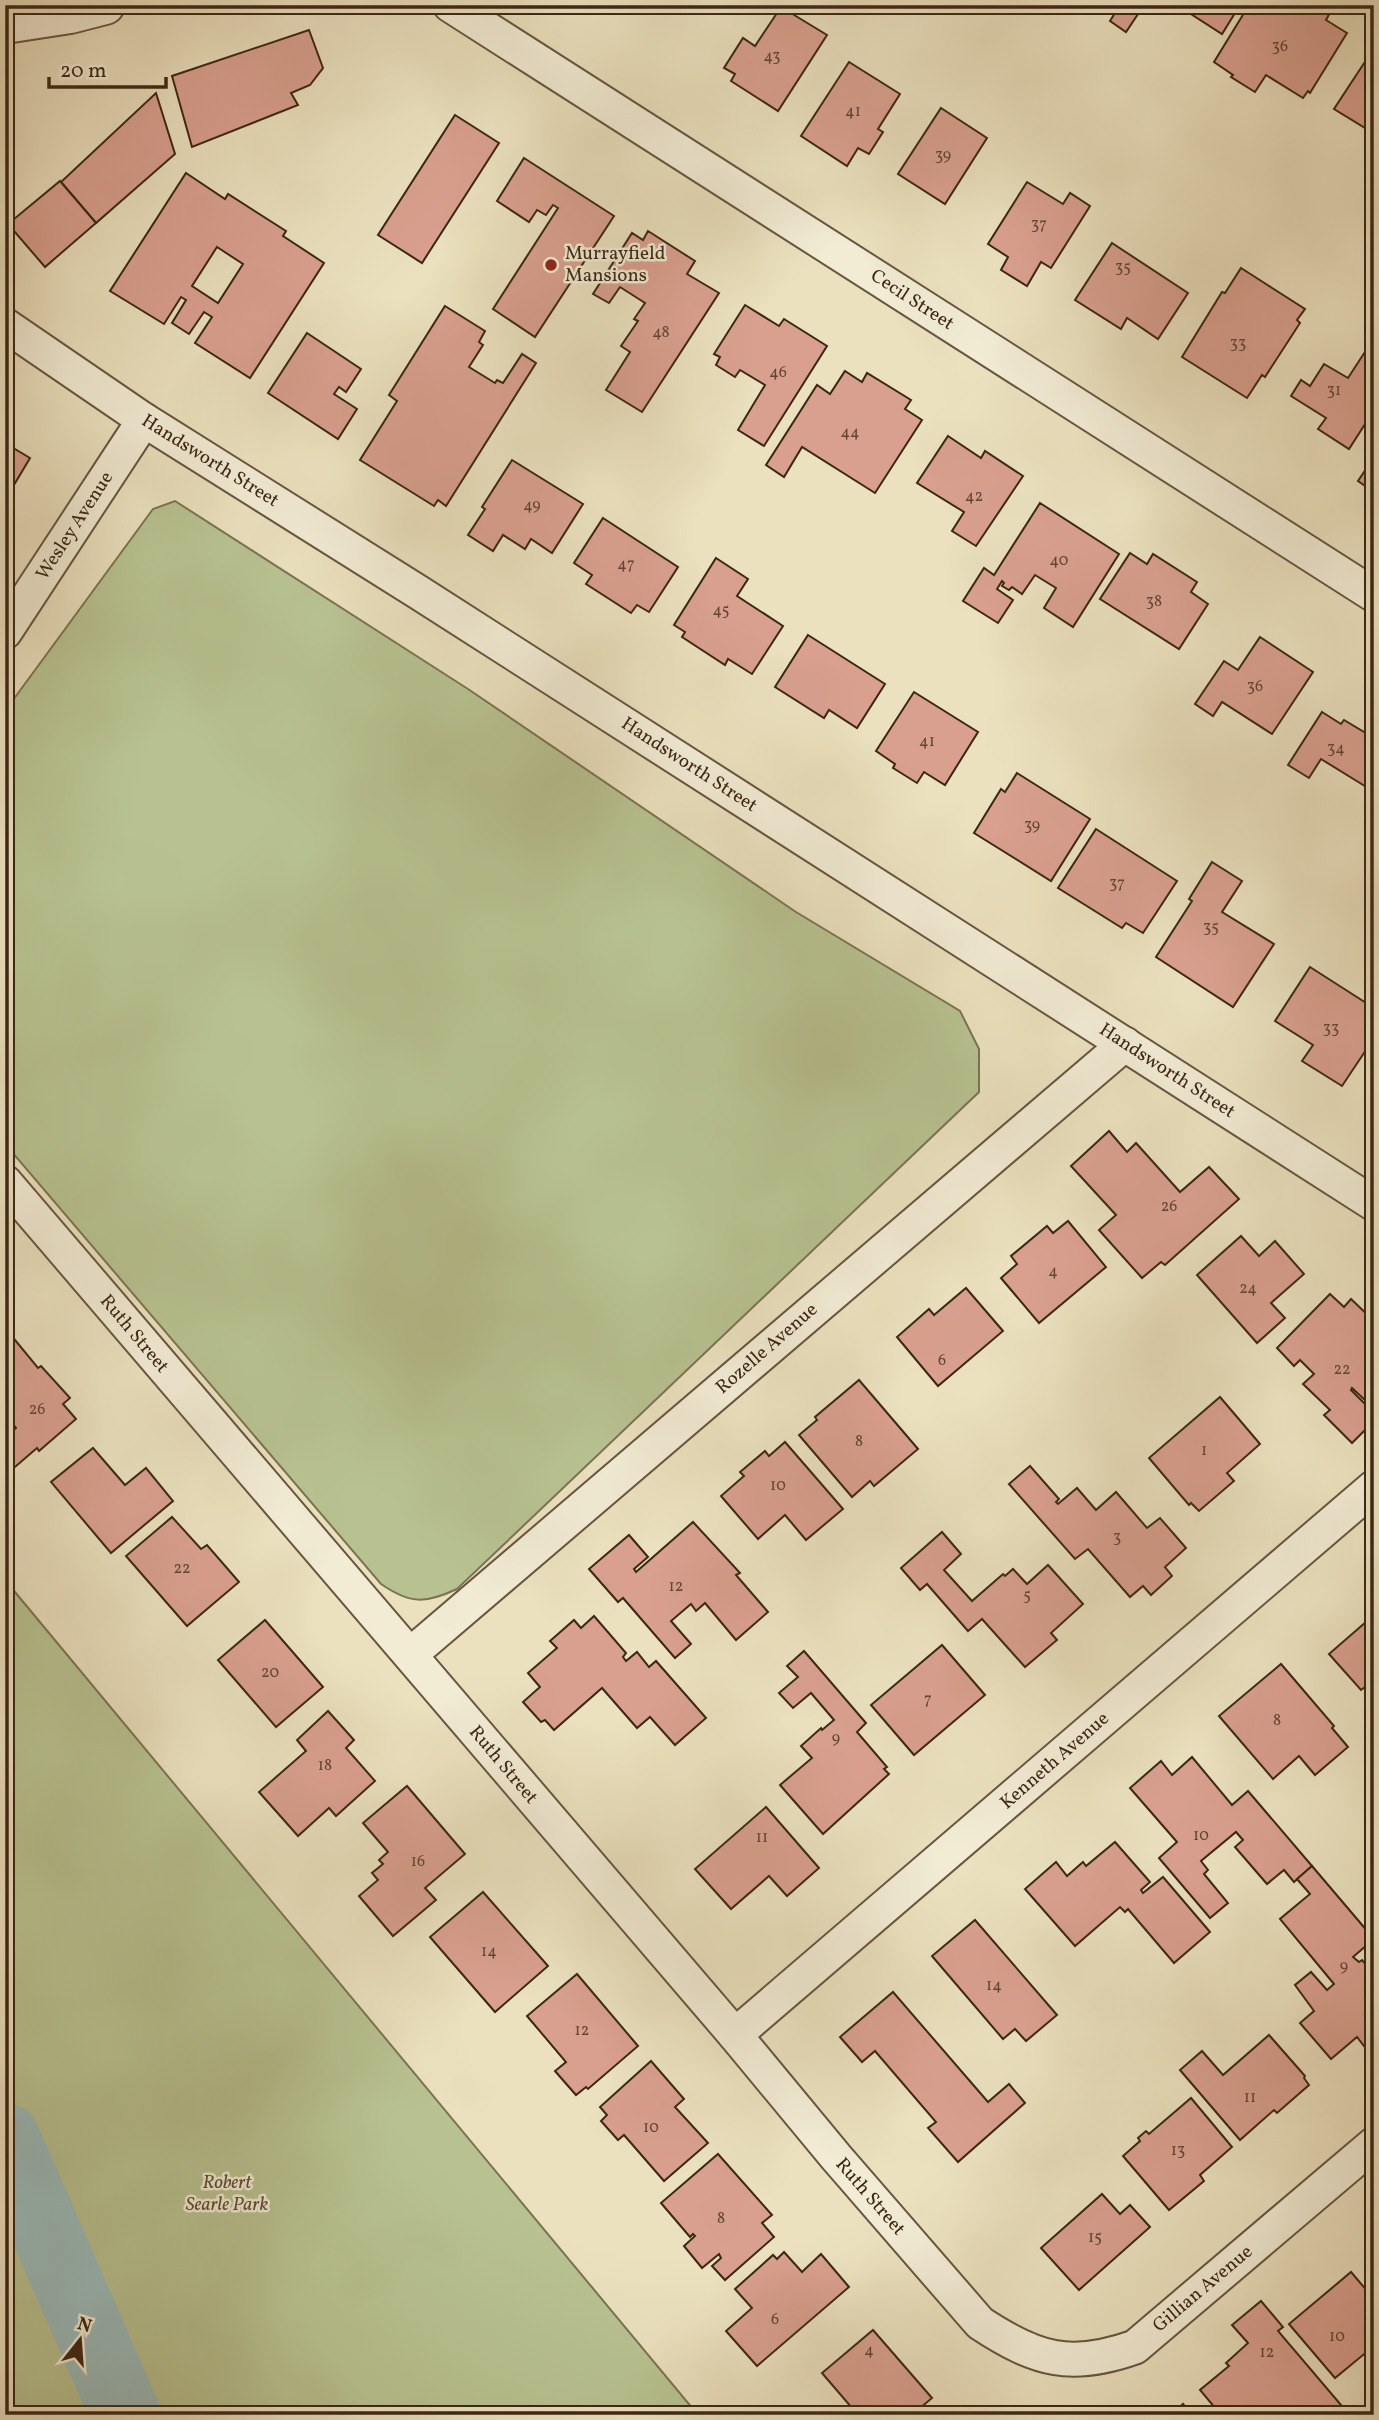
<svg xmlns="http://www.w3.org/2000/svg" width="1379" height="2420" viewBox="0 0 1379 2420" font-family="Vollkorn,serif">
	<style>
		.green { fill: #b8c291; stroke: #7a7453; stroke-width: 2 }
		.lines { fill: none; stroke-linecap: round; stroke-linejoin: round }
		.river { stroke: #9bbbbb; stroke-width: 70 }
		.building { fill: #d9a08f; stroke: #3c2715; stroke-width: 2; fill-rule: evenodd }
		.minor-casing { stroke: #685640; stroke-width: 37 }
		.tertiary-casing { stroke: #685640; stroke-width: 42 }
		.minor { stroke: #f2ecd5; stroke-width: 33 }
		.tertiary { stroke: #f2ecd5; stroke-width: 38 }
		.poi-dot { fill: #8f2418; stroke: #f2ecd5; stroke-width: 2.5 }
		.labels { text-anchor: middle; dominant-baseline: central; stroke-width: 5; stroke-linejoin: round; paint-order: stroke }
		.number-label { font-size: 16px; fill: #634534 }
		.poi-label { font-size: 19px; fill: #3c2715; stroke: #f2ecd5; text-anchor: start }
		.street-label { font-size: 19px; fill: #3c2715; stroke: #f2ecd5 }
		.park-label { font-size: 19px; font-style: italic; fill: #5b4e34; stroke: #f2ecd5 }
	</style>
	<rect width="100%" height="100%" fill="#ebe1bf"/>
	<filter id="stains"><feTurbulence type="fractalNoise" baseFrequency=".00286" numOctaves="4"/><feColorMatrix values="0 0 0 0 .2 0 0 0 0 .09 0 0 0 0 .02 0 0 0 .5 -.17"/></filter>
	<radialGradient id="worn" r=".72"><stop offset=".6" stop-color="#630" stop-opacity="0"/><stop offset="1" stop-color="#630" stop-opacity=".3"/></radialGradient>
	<g class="green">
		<path d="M175,501l293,188 328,223 164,99 19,38v43l-522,497c-32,15 -47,15 -76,-5l-376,-440v-433l148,-202z"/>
		<path d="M5,1580l693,835h-693z"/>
	</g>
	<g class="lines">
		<path class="river" d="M5,2138l121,277"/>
	</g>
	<g class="building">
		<path d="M1120,5h24l-18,27 -16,-11z"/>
		<path d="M1177,5h63l-18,29z"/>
		<path d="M1249,5h72l10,6 -5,9 21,13 -37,60 -2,-2 -5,7 -37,-23 -11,17 -24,-15 2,-2 -19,-13z"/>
		<path d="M781,7l46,28 -49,76 -47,-30 4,-7 -11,-6 19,-30 12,8z"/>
		<path d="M309,30l14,38 -13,17 -19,8 7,12 -106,42 -20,-71z"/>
		<path d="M1374,48v88l-1,-3 -39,-24z"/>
		<path d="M849,62l51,32 -22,35 5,3 -14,22 -11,-6 -11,18 -46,-30z"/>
		<path d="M156,93l19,61 -79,69 -35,-41z"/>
		<path d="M941,108l46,30 -42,66 -47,-30z"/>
		<path d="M455,115l44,28 -77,120 -44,-28z"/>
		<path d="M524,158l90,58 -79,121 -42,-28 65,-101 -5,-3 -7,10 -9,-5 -8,12 -32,-21z"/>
		<path d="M186,173l39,26 3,-5 58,37 -3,5 41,27 -74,115 -55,-35 17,-26 -8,-5 -15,22 -17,-11 14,-23 -5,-3 -17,27 -54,-33zM217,247l26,17 -25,39 -26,-17z"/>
		<path d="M60,181l36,42 -51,44 -37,-43z"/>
		<path d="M1027,182l36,22 7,-11 20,13 -39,62 -10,-6 -14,24 -26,-16 7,-13 -20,-13z"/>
		<path d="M648,231l47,30 -8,13 32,19 -77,119 -36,-22 24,-38 -9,-6 17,-25 -4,-2 11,-16 -25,-16 -11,16 -16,-9 39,-61 11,7z"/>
		<path d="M1112,243l76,50 -30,46 -31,-21 -6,11 -46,-29z"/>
		<path d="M1241,268l64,41 -8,11 3,3 -35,54 -3,-2 -15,23 -65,-41 40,-65 3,1z"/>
		<path d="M745,305l34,21 5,-7 43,27 -63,100 -26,-16 27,-45 -25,-15 -5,7 -19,-12 4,-8 -6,-3z"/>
		<path d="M445,306l40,25 -6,11 4,3 -14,22 26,16 2,-3 6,3 19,-29 14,9 -90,143 -8,-6 -4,6 -74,-46 37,-59 -8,-6z"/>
		<path d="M307,333l54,36 -15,23 -7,-5 -5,7 23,15 -19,30 -70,-46z"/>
		<path d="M1374,338v72l-25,39 -31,-20 8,-11 -35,-22 10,-16 9,6 14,-22 24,14z"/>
		<path d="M845,371l17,11 5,-9 44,27 -6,9 17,11 -47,73 -73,-46 -18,30 -18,-12 51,-80 13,9z"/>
		<path d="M948,436l33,22 4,-7 38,25 -47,70 -24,-15 12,-19 -47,-29z"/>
		<path d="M5,443l25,15 -22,37 -3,-2z"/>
		<path d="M1374,457v35l-16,-11z"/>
		<path d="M512,460l71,44 -31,49 -21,-14 -6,10 -22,-14 -10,16 -25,-16 17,-26 -3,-2z"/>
		<path d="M1040,503l79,51 -46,73 -29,-19 12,-20 -21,-13 -13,19 -10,-7 -3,3 -7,-4 2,-3 -2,-2 -5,8 16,11 -15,23 -35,-22 21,-33 10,7z"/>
		<path d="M603,518l75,49 -29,45 -12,-7 -6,8 -45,-29 6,-9 -18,-12z"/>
		<path d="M1130,553l17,11 6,-10 44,28 -6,10 17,12 -29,45 -79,-50z"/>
		<path d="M716,558l32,21 -11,17 46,30 -31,48 -24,-15 -3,6 -43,-28 3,-5 -11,-7z"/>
		<path d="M808,635l77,49 -28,44 -28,-18 -5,8 -49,-31z"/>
		<path d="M1260,637l53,35 -41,62 -50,-32 -9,14 -18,-12 29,-43 14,9z"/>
		<path d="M914,692l64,40 -33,53 -21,-13 -7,11 -24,-15 2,-4 -19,-13z"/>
		<path d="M1322,712l19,12 3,-4 30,18v41l-6,9 -47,-29 -12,19 -21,-13z"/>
		<path d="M1017,773l73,46 -39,62 -77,-48 27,-44 4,3z"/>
		<path d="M1096,829l81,52 -34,52 -17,-10 -4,5 -64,-40z"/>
		<path d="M1212,862l30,19 -20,31 52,32 -41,63 -77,-50 36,-56 -3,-2z"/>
		<path d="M1310,967l64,41v30l-32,48 -40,-25 11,-16 -38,-24z"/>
		<path d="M1109,1131l18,21 9,-9 44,49 29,-25 30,32 -74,66 -4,-3 -19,16 -43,-48 17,-15 -45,-49z"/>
		<path d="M1068,1221l38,46 -67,56 -38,-45 16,-14 -6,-8 36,-30 6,7z"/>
		<path d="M1241,1236l18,20 16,-15 29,33 -33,29 14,15 -28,25 -60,-68z"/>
		<path d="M966,1288l37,43 -65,55 -41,-49 32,-28 5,6z"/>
		<path d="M1330,1294l14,13 7,-8 23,22v8l-5,4 5,5v60l-6,5 -16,-15 -1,2 23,23v8l-22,22 -28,-28 6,-5 -27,-26 11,-10 -14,-14 -6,6 -17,-18z"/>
		<path d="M15,1340l23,28 3,-2 29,32 -7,6 13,15 -37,32 -2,-3 -29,25 -3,-3v-32l11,-10 -11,-13v-67z"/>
		<path d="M859,1380l59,69 -44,37 -4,-5 -18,16 -53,-62 18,-15 -2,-3z"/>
		<path d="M1220,1397l40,47 -33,29 7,8 -35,30 -8,-8 -2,2 -40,-47z"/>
		<path d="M785,1442l58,67 -37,31 -21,-25 -27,24 -37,-43 23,-20 -4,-4 25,-21 4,5z"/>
		<path d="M93,1448l32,37 21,-17 27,33 -62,52 -60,-71z"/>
		<path d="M1030,1466l29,33 -3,3 2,2 19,-16 19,22 20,-18 31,36 13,-10 26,30 -21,19 7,9 -21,19 -8,-9 -13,11 -42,-48 -13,10 -66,-75z"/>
		<path d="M172,1517l29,32 6,-4 32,37 -52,44 -61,-70z"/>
		<path d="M693,1522l47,51 -4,2 32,37 -32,28 -31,-37 -9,8 -5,-7 -20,17 20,23 -16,14 -52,-60 -5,4 -29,-33 40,-34 19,22 -14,12 2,3z"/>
		<path d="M942,1532l19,22 -17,16 28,31 31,-27 2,2 8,-7 14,15 21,-19 35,39 -32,29 6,7 -32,27 -43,-48 -14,12 -41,-47 -7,6 -19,-22z"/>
		<path d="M1374,1615v65l-13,10 -32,-36z"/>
		<path d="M594,1616l32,37 -3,4 3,4 11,-9 12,15 7,-6 50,57 -31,27 -25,-28 -13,11 -35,-40 -48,42 -9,-10 -4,2 -18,-20 17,-15 -12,-14 29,-25 -7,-7 24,-21 7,8z"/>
		<path d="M265,1620l58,67 -47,40 -58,-67z"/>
		<path d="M942,1645l43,50 -71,60 -43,-50z"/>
		<path d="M804,1651l62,72 -9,9 30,35 -3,2 5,5 -66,60 -43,-49 32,-27 -11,-12 20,-18 1,2 12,-10 -23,-27 -18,15 -14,-15 19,-16 -11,-11z"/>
		<path d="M1281,1664l53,62 -2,2 16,19 -33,28 -16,-19 -26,23 -54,-63z"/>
		<path d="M328,1711l26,29 -8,8 29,33 -39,35 -7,-8 -31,28 -39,-44 47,-41 -9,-11z"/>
		<path d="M1192,1757l40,48 16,-14 64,75 -18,16 -10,-12 -17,14 -32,-37 8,-7 -7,-8 -35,29 7,9 -4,4 24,29 -18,15 -51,-60 18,-16 -47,-54 31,-27 11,14z"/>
		<path d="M407,1786l58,68 -40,34 11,12 -43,36 -34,-40 19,-16 -6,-7 11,-9 -4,-4 9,-8 -25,-29z"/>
		<path d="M766,1807l53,61 -32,28 -18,-20 -38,33 -36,-40z"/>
		<path d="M1115,1842l35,40 -9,8 2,3 20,-16 47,55 -36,31 -46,-54 -3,3 -5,-5 -45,39 -50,-57 31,-27 11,14 16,-14 3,4z"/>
		<path d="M1312,1866l62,73 -21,18 6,5 3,-2 12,14v63l-10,9 -7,-9 -26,22 -31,-36 14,-12 -19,-26 16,-13 16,18 7,-6 -54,-65 30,-25 -13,-15z"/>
		<path d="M483,1892l65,74 -53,46 -65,-75z"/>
		<path d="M975,1920l82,95 -31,26 -11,-12 -12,10 -71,-83z"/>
		<path d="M577,1974l61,72 -50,43 -2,-2 -10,8 -21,-24 11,-9 -39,-46z"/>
		<path d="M893,1992l95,110 21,-18 16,19 -67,59 -30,-34 8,-6 -61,-71 -13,11 -22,-25z"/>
		<path d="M1269,2035l36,41 -1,2 5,7 -32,28 -3,-3 -34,30 -60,-70 22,-19 21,24z"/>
		<path d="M651,2061l33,38 -9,8 33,36 -44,38 -40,-46 -6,5 -17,-19 6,-6 -7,-8z"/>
		<path d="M1191,2098l41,49 -32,28 4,6 -35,29 -46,-54 17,-15 -2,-3 8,-7 3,3z"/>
		<path d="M718,2154l54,61 -10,8 12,14 -49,43 -13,-14 9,-8 -2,-4 -17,14 -18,-22 11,-10 -2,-2 -3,3 -29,-34z"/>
		<path d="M1102,2194l18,20 10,-9 20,22 -71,63 -38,-42z"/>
		<path d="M784,2252l18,20 19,-18 28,33 -92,79 -31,-35 26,-23 -17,-19 38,-34 4,4z"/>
		<path d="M1351,2272l23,27v56l-5,-5 -34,28 -46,-54z"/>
		<path d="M1261,2301l22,26 -5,4 63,74 -2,2 6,8h-56l-6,-7 -8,7h-26l-4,-5 -5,5h-19l-21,-25 29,-24 -3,-3 22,-20 -16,-18z"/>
		<path d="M873,2330l59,68 -20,17h-54l-36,-42z"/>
		<path d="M1183,2404l9,11h-21z"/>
	</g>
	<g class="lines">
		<g class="minor-casing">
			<g id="minor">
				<path d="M450,5l924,590"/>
				<path d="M5,325l139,95 274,172 956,612"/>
				<path d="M5,632l139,-212"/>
				<path d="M5,1182l730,853 101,122 144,166c56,37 91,47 155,24l239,-203"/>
				<path d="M411,1654l714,-610"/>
				<path d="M735,2035l639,-548"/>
			</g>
		</g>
		<g class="tertiary-casing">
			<path id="tertiary" d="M5,24l65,-10 35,-9"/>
		</g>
		<use href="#minor" class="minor"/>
		<use href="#tertiary" class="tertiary"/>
	</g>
	<circle class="poi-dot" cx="551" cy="265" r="7"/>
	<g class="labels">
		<g class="number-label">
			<text x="1280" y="47">36</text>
			<text x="772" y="57">43</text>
			<text x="853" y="112">41</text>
			<text x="943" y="156">39</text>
			<text x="1039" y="225">37</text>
			<text x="1123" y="268">35</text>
			<text x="661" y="333">48</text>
			<text x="1238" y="344">33</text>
			<text x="778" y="373">46</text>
			<text x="1334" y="391">31</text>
			<text x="850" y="433">44</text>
			<text x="974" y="497">42</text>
			<text x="532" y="506">49</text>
			<text x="1059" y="561">40</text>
			<text x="626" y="565">47</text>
			<text x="1154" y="602">38</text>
			<text x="721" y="611">45</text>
			<text x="1255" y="687">36</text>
			<text x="927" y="742">41</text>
			<text x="1336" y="749">34</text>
			<text x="1032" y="826">39</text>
			<text x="1117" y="884">37</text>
			<text x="1211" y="928">35</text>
			<text x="1331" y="1029">33</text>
			<text x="1169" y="1207">26</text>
			<text x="1053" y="1272">4</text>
			<text x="1248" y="1289">24</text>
			<text x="942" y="1361">6</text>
			<text x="1342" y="1370">22</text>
			<text x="37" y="1410">26</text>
			<text x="859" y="1442">8</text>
			<text x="1204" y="1451">1</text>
			<text x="778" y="1486">10</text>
			<text x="1117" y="1538">3</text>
			<text x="182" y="1569">22</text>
			<text x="676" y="1587">12</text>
			<text x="1027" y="1596">5</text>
			<text x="270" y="1673">20</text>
			<text x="928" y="1700">7</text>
			<text x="1277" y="1721">8</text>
			<text x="836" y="1739">9</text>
			<text x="325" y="1766">18</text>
			<text x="1201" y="1836">10</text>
			<text x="762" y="1838">11</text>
			<text x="418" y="1862">16</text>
			<text x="489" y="1952">14</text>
			<text x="1344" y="1967">9</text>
			<text x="994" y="1986">14</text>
			<text x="582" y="2031">12</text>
			<text x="1250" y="2098">11</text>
			<text x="651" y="2128">10</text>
			<text x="1178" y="2151">13</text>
			<text x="721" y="2219">8</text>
			<text x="1095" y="2238">15</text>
			<text x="775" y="2320">6</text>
			<text x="1337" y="2337">10</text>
			<text x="869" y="2351">4</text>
			<text x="1267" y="2353">12</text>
		</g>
		<g class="poi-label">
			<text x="565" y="254">Murrayfield<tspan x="565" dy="22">Mansions</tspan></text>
		</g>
		<g class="street-label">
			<text transform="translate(912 300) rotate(33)">Cecil Street</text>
			<text transform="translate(210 461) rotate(32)">Handsworth Street</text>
			<text transform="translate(75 526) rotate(-57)">Wesley Avenue</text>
			<text transform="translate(689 765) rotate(33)">Handsworth Street</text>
			<text transform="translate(1167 1071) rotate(33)">Handsworth Street</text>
			<text transform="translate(134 1334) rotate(50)">Ruth Street</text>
			<text transform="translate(767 1349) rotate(-41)">Rozelle Avenue</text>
			<text transform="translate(1055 1761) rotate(-41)">Kenneth Avenue</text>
			<text transform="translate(503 1765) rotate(50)">Ruth Street</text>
			<text transform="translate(870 2197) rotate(49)">Ruth Street</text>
			<text transform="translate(1203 2289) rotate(-40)">Gillian Avenue</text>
		</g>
		<g class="park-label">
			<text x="227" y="2183">Robert<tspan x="227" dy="22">Searle Park</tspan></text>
		</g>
	</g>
	<rect width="1379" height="2420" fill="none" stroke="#ebe1bf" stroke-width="28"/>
	<rect x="7" y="7" width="1365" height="2406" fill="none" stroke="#3c2715" stroke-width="3.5"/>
	<rect x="14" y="14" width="1351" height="2392" fill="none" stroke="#3c2715" stroke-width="2"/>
	<g transform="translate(80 2340) rotate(17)" stroke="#f2ecd5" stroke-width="5" paint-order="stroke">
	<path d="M0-5L12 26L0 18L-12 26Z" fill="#3c2715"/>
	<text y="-10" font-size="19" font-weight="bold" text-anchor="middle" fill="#3c2715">N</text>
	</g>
	<path d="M49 77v10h117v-10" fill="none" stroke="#3c2715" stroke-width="3.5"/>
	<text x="60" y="77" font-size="21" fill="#3c2715" stroke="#f2ecd5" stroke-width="5" paint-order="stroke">20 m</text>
	<rect width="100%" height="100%" filter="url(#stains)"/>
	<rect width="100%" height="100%" fill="url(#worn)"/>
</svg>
